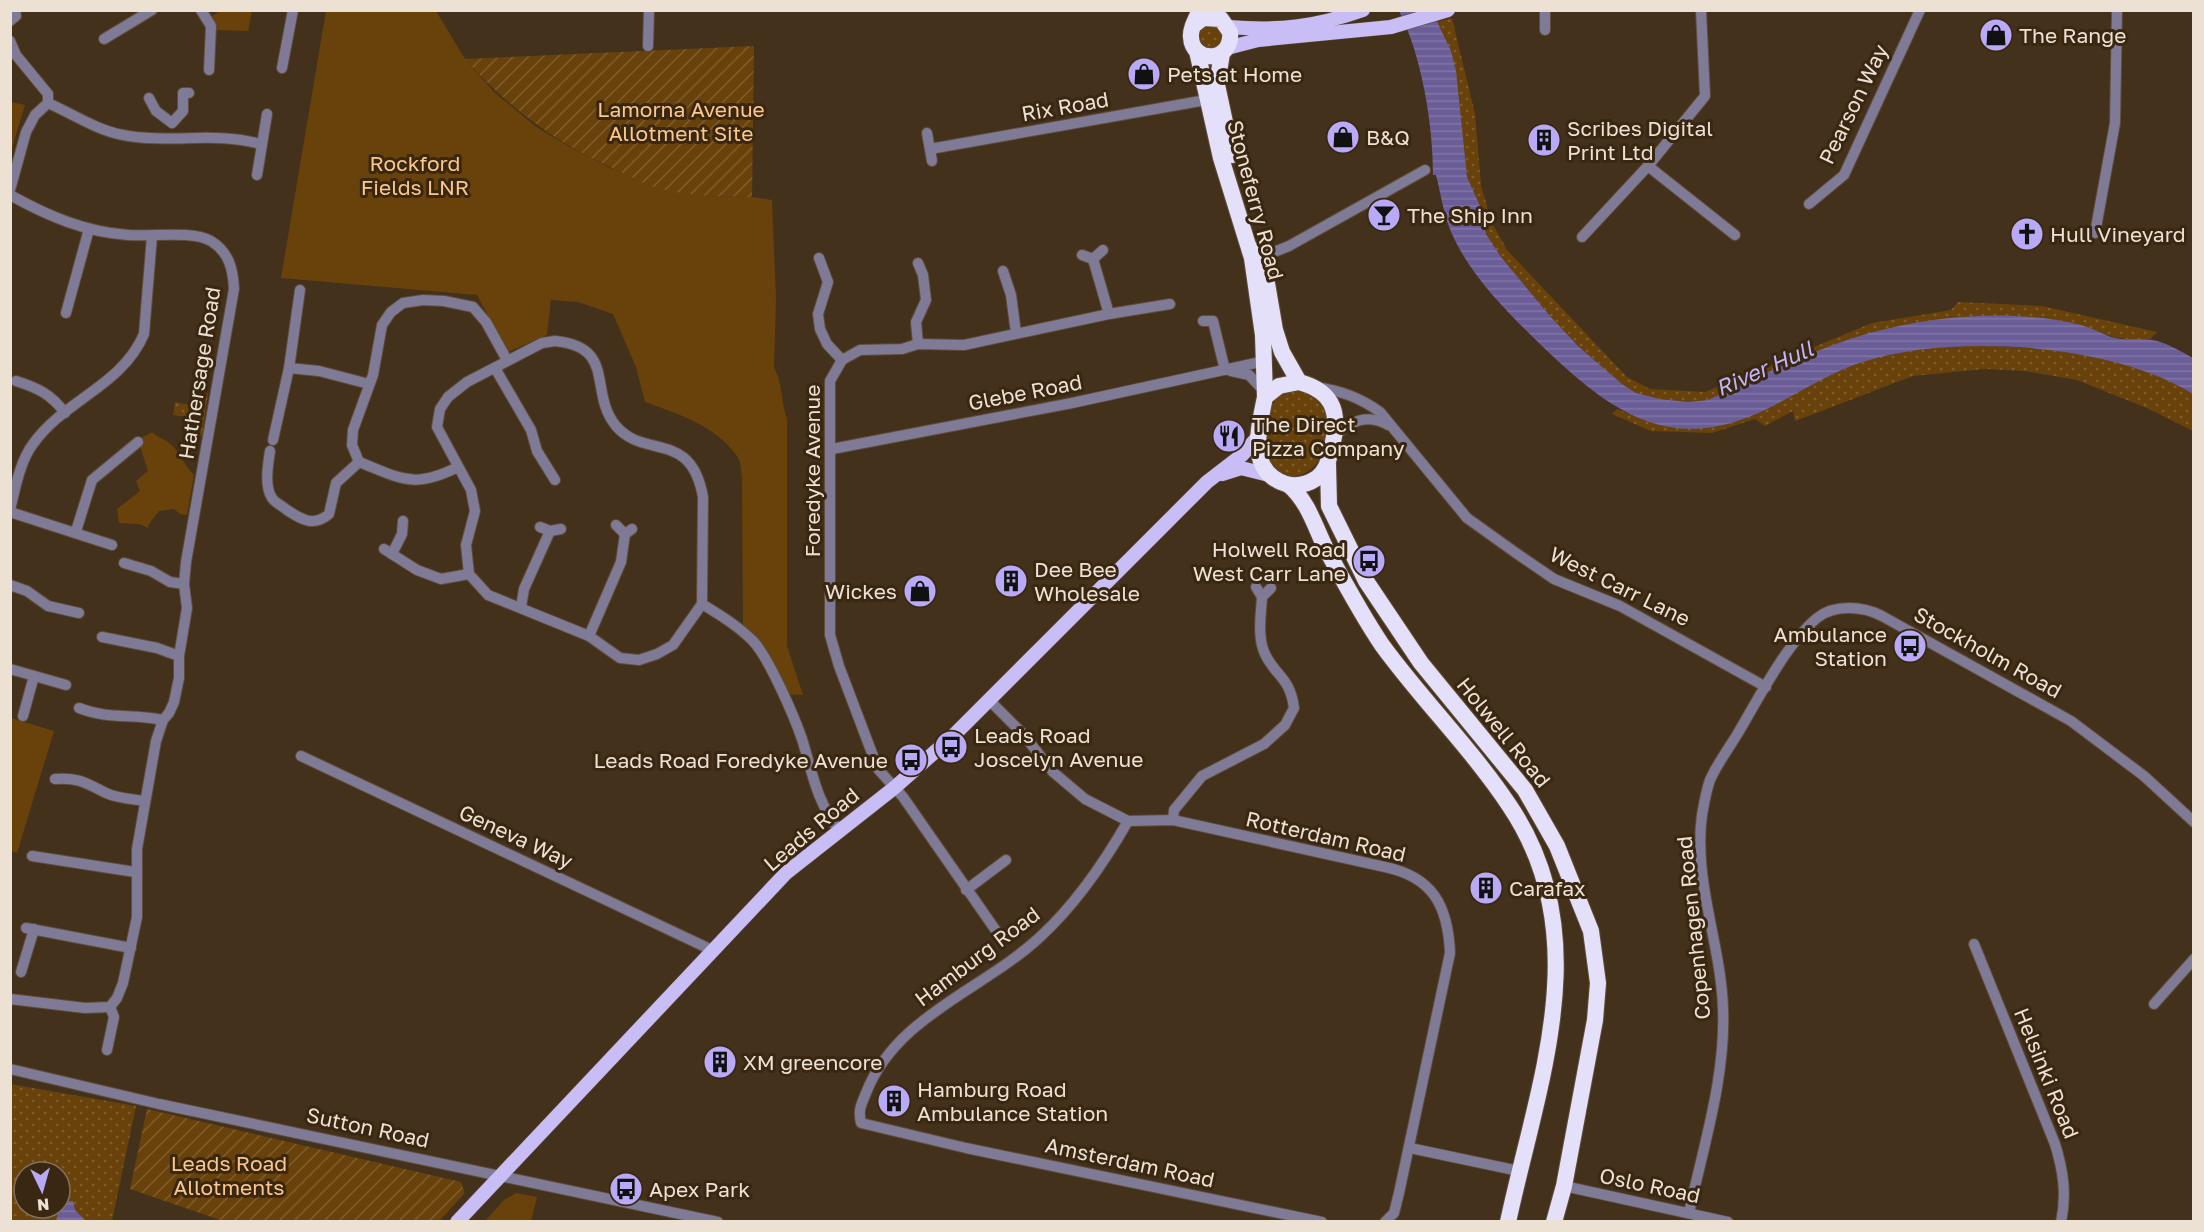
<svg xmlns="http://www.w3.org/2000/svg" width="2204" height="1232" viewBox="0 0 2204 1232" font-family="'Golos Text',sans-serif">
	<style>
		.grass { fill: url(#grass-dots); fill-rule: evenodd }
		.park { fill: #68420a }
		.garden { fill: url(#garden-furrows) }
		.water { fill: url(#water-rules) }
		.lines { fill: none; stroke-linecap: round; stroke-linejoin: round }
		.minor-casing { stroke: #5f4d39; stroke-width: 12 }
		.major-casing { stroke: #5f4d39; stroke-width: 15 }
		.highway-casing { stroke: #5f4d39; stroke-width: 18 }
		.minor { stroke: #7f7a95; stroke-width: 10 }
		.major { stroke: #c8bef5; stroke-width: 14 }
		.highway { stroke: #e4e0fa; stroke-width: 16 }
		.labels { text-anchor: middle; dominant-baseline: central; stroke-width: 6; stroke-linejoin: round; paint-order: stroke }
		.poi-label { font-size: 21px; fill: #ede1d4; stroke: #392711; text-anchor: start }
		.street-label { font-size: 21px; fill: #ede1d4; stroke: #392711 }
		.park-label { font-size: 21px; fill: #fbc78c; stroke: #392711 }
		.water-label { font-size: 22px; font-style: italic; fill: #c2b5f9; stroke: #392711 }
	</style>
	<defs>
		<pattern id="grass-dots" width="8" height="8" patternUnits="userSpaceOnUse" patternTransform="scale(1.5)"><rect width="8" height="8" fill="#68420a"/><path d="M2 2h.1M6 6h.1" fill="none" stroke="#7e5d2d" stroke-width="1.8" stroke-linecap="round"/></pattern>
		<pattern id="garden-furrows" width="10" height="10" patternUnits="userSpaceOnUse" patternTransform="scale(1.5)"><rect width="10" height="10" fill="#68420a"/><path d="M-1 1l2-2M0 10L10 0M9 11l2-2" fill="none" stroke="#7e5d2d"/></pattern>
		<pattern id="water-rules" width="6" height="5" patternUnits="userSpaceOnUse" patternTransform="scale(1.5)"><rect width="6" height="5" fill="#6b5e98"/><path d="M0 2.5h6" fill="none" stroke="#8075a6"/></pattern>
	</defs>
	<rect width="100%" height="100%" fill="#44311b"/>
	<g class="grass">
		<path d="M1452,18l23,96 6,71 11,38 15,27 120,127 23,12 55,3 167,-69 79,-13 7,-8 84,4 115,26 -7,7 -8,2 -29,-4 -29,-11 -38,-8 -93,1 -65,10 -42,11 -138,60 -20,2 -28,-3 -24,-6 -14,-9 -44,-38 -28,-30 -49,-59 -15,-23 -5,-26 -14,-31 -4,-34 -27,-121z"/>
		<path d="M1220,24l5,19 -18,9 -12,-18 4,-8z"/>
		<path d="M1955,345c78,1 170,6 239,49l-1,37 -44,-22 -72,-29 -53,-9 -39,-2 -72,7 -118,45 -2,-10 -28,15 -10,-7 -43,14 -61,-2 -39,-17 5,-5c116,50 149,-16 248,-48 29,-10 60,-12 90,-16z"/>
		<path d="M1289,389c76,8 27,121 -17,77 -13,-12 -7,-48 1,-62 4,-7 9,-11 16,-15z"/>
		<path d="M208,393l-6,44 -15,-20 -14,-2 2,-13 15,3z"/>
		<path d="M10,1084l126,22 -24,115h-101zM24,1172h36v36h-36z"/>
	</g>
	<g class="park">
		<path d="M220,11h32l-4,20 -33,-1 -4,-13z"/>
		<path d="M326,11h110l29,48 29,33 41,34 33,20 42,22 97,28 45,1 20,3 4,98 -2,70c9,15 7,35 13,51v227l16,49 -19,-1 -41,-67 -1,-149c-1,-7 -1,-17 -5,-22 -22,-31 -59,-42 -92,-54l-9,-35 -23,-53 -35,-12 -27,-2 -4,35 -39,17 -31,-57 -196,-17z"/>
		<path d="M11,102l14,3 -14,46 -1,-49z"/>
		<path d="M152,432c6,6 11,6 17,11 10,7 15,23 25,32l-7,40 -7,-1 -6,-5 -15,2 -10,13 -1,4 -9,-4 -20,-1 -2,-14 23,-18 -4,-10 12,-10 -10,-31z"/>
		<path d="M11,718l43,13 -37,122 -7,-2z"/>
		<path d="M516,1193l21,4 -6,24h-46l19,-21z"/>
	</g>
	<g class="garden">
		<path d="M754,46l-2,151c-30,-1 -61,0 -91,-8 -13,-3 -26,-10 -38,-16 -62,-26 -113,-63 -158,-114z"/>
		<path d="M147,1109l314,73 4,11 -26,28h-216l-93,-32z"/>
	</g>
	<g class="water">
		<path d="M1399,11h33l19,40 5,20 11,106 14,31 5,26 15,23 49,59 28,30 44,38 14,9 24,6 28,3 20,-2c45,-21 92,-44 139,-60 72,-24 160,-33 234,-15 11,3 20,8 30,12 14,4 28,1 41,3 14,2 28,11 41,18v36c-78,-50 -239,-61 -327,-33 -41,12 -76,39 -115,55 -90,37 -148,-12 -209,-70 -35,-34 -77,-75 -94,-122 -5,-15 -8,-33 -12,-49h-3c0,-50 -11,-119 -34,-164z"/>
		<path d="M66,1201h7l2,9 11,11h-30l2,-9z"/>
	</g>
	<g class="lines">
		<g class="minor-casing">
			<g id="minor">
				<path d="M201,10l10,16 -2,44"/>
				<path d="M1545,10v20"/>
				<path d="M10,21l6,-5 -1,-6"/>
				<path d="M104,39l48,-29"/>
				<path d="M10,41l6,14 32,39v9"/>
				<path d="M648,46l1,-36"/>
				<path d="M282,68l11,-58"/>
				<path d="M149,98l7,13 16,12 11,-12v-18h6"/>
				<path d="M48,103c25,11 48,27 75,32 46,9 92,-4 137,9"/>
				<path d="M927,133l5,28"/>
				<path d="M930,149l276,-49"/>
				<path d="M1648,166l87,69"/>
				<path d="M257,175l10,-61"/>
				<path d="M10,190l16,-58 9,-17 13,-12"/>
				<path d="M10,195c38,21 75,37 118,40 23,2 64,-5 83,6 18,11 22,28 23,48l-48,273 -2,22 3,24 -8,48v22l-5,24 -5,11 -6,7 -7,21 -19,108v68l-14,66 -6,15 -7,9 -25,1 -75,-9"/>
				<path d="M1809,204l35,-29 76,-165"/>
				<path d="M2095,233l20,-110 2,-113"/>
				<path d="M1582,237l66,-71 57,-70 -4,-86"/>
				<path d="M1082,255l11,4 10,-9"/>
				<path d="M1264,256l25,-10 136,-76"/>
				<path d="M819,258l9,24 -10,32 2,15 7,15 15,16"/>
				<path d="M1093,259l16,55"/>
				<path d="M1003,271l8,24 5,38"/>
				<path d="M66,313l23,-84"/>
				<path d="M1203,321h10l12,49"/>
				<path d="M555,341c62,6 33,51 61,85 29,34 75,3 87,71l-1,107 -29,41 -16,9 -18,6 -19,-2 -31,-22 -101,-41 -19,-21 -3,-29 9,-34 -4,-21 -34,-63 3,-18 8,-12 19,-15 75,-39z"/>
				<path d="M918,344l-2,-22 10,-22 -3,-25 -5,-12"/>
				<path d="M289,368l30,3 50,13"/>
				<path d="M495,368l36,62 6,21 18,29"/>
				<path d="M1231,371l18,4 16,17"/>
				<path d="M16,381c22,7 35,13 49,32"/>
				<path d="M1316,387c25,4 43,10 64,25l87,106 49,35 38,26 66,27 146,81"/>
				<path d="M1334,437c16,-16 33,-24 54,-12"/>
				<path d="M273,440l16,-72 11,-78"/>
				<path d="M832,449l240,-46 193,-42"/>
				<path d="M270,451c-2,14 -6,35 2,47 3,5 11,8 15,12 15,10 27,17 42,4l7,-31 23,-21"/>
				<path d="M458,467c-44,22 -56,12 -99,-5l-7,-17 1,-15 20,-55 9,-50 9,-13 12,-9 20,-3 21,1 29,6 13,15 21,38"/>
				<path d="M10,510c5,-21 10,-49 23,-66 31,-44 89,-58 111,-110l8,-98"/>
				<path d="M10,512l102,33"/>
				<path d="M616,525l9,9 7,-5"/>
				<path d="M540,527l10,4 11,-2"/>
				<path d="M76,531l16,-51 46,-38"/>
				<path d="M384,549l33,21 24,9 28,-5"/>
				<path d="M392,554l10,-20 1,-13"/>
				<path d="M124,563l27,8 19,11 14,2"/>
				<path d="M10,585l17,6 21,15 31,7"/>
				<path d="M1256,587l6,10 9,-9"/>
				<path d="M702,604c18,11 36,22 51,37 16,17 41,75 49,98 11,36 14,61 38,93"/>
				<path d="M521,607l3,-18 26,-58"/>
				<path d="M589,636l32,-74 4,-28"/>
				<path d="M102,637l55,11 22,8"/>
				<path d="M10,669l56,16"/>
				<path d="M990,701l33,33 30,38 32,27 43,22 45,-1 212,47c48,10 63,39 65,86l-51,240 -5,20 -9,9"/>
				<path d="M79,708c30,12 54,5 84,12"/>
				<path d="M23,716l11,-40"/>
				<path d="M301,756l413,195"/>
				<path d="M55,779c23,-2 31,4 51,14 10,5 26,6 38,8"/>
				<path d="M1173,820l1,-10 28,-34 62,-32 21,-19 9,-17c-4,-31 -18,-31 -29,-54 -8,-17 -4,-39 -3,-57"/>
				<path d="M1128,821c-24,42 -52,83 -88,116 -57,53 -144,79 -174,156 -5,12 -8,17 -5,30l105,25 356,74"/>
				<path d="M32,856l103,16"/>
				<path d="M966,890l40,-30"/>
				<path d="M26,928l105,20"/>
				<path d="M999,935l-96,-138 -25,-28 -39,-103 -9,-31v-254l12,-21 18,-10 42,-1 16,-5 46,1 145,-31 61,-10"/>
				<path d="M1974,944l81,200c8,26 12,50 6,78"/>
				<path d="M21,972l13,-43"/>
				<path d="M2154,1004l40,-45"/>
				<path d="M107,1050l7,-33 -4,-10"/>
				<path d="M10,1069l149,35 559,118"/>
				<path d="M1410,1148l109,23"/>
				<path d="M1564,1186l164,36"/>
				<path d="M1689,1213c14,-66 37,-136 34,-205 -2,-64 -30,-127 -21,-193 2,-11 4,-24 8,-35 7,-16 19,-32 28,-47 20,-34 49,-90 79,-115 17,-14 46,-12 65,-2l189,105 73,55 50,46"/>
			</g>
		</g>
		<g class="major-casing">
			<g id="major">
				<path d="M1228,27c51,4 87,0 135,-17"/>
				<path d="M1227,48l31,-8 133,-13 57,-17"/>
				<path d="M1222,474l19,-6 28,7"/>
				<path d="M457,1222l329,-349 108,-85 60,-53 253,-253 35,-27 15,-17"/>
			</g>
		</g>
		<g class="highway-casing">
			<g id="highway">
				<path d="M1194,25l9,-7 18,1 9,13c3,31 -38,32 -39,5 -1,-8 5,-18 9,-27"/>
				<path d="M1197,51l24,107 31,100 11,77 2,62"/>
				<path d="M1222,53l-5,32 15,70"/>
				<path d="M1261,248l14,82 7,22 17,30"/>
				<path d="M1299,382c38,10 41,35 32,68 -3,11 -4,20 -14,28 -9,6 -20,9 -31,6 -40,-13 -27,-56 -21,-87l14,-11z"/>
				<path d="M1328,465l1,41 37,75 55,82 104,127 32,56 34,85 7,52 -3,37 -31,166 -10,36"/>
				<path d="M1289,485c19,17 25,39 36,62 18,33 36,67 57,98 40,55 89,103 127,160 89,131 29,277 -1,417"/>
			</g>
		</g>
		<use href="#minor" class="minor"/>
		<use href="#major" class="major"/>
		<use href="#highway" class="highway"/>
	</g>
	<defs>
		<g id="shop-disc" transform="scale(1.725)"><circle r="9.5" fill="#b9aaf7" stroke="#392711"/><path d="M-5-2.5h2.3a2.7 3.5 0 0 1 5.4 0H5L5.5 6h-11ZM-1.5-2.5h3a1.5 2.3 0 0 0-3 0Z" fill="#111"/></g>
		<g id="building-disc" transform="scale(1.725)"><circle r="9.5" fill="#b9aaf7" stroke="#392711"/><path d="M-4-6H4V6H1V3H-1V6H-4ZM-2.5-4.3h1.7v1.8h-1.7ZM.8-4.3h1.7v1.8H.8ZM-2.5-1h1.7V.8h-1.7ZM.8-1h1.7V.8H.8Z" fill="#111"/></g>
		<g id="bar-disc" transform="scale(1.725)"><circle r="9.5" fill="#b9aaf7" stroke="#392711"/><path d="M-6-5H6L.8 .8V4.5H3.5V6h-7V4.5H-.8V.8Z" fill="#111"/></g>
		<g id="church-disc" transform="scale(1.725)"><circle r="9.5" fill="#b9aaf7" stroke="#392711"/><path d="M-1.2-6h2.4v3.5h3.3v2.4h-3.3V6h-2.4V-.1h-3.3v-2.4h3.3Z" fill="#111"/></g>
		<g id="restaurant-disc" transform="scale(1.725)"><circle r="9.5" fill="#b9aaf7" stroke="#392711"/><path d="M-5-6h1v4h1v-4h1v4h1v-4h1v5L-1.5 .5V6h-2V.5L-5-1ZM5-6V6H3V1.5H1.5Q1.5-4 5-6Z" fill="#111"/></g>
		<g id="bus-disc" transform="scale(1.725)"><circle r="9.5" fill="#b9aaf7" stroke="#392711"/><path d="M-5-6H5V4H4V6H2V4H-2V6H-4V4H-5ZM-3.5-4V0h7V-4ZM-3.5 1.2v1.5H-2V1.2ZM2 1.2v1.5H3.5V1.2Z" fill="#111"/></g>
	</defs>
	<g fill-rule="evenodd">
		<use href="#shop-disc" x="1996" y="35"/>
		<use href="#shop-disc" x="1144" y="74"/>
		<use href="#shop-disc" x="1343" y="137"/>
		<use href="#building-disc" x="1544" y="140"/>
		<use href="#bar-disc" x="1384" y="215"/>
		<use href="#church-disc" x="2027" y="234"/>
		<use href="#restaurant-disc" x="1229" y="436"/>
		<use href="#bus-disc" x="1369" y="561"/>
		<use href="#building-disc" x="1011" y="581"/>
		<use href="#shop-disc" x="920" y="591"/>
		<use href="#bus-disc" x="1910" y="646"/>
		<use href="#bus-disc" x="951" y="747"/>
		<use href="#bus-disc" x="911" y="760"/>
		<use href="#building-disc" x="1486" y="888"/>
		<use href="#building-disc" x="720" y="1062"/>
		<use href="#building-disc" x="894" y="1101"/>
		<use href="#bus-disc" x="626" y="1189"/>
	</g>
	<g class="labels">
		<g class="poi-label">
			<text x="2019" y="35">The Range</text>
			<text x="1167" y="74">Pets at Home</text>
			<text x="1567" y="128">Scribes Digital<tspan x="1567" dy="24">Print Ltd</tspan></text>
			<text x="1366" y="137">B&amp;Q</text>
			<text x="1407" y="215">The Ship Inn</text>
			<text x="2050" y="234">Hull Vineyard</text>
			<text x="1252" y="424">The Direct<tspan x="1252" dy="24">Pizza Company</tspan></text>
			<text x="1346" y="549" text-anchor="end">Holwell Road<tspan x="1346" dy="24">West Carr Lane</tspan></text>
			<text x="1034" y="569">Dee Bee<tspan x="1034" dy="24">Wholesale</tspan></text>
			<text x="897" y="591" text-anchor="end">Wickes</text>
			<text x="1887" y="634" text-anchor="end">Ambulance<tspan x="1887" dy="24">Station</tspan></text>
			<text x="974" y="735">Leads Road<tspan x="974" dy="24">Joscelyn Avenue</tspan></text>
			<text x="888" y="760" text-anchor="end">Leads Road Foredyke Avenue</text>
			<text x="1509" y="888">Carafax</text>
			<text x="743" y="1062">XM greencore</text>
			<text x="917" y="1089">Hamburg Road<tspan x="917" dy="24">Ambulance Station</tspan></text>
			<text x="649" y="1189">Apex Park</text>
		</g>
		<g class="street-label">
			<text transform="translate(1853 104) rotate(-64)">Pearson Way</text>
			<text transform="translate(1065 106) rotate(-10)">Rix Road</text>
			<text transform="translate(1256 200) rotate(75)">Stoneferry Road</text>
			<text transform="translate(199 373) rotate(-81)">Hathersage Road</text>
			<text transform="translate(1025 392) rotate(-11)">Glebe Road</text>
			<text transform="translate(812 471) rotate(-90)">Foredyke Avenue</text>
			<text transform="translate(1620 586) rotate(26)">West Carr Lane</text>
			<text transform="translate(1988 652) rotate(29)">Stockholm Road</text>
			<text transform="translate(1504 732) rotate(51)">Holwell Road</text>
			<text transform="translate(811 829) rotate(-40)">Leads Road</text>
			<text transform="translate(516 836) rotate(25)">Geneva Way</text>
			<text transform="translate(1326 836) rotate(13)">Rotterdam Road</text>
			<text transform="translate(1693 928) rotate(-96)">Copenhagen Road</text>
			<text transform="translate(977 956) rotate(-37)">Hamburg Road</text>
			<text transform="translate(2047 1073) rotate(68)">Helsinki Road</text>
			<text transform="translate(368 1127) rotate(12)">Sutton Road</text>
			<text transform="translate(1130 1162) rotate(12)">Amsterdam Road</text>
			<text transform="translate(1650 1185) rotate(12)">Oslo Road</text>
		</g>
		<g class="park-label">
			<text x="681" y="109">Lamorna Avenue<tspan x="681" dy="24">Allotment Site</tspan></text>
			<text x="415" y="163">Rockford<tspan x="415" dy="24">Fields LNR</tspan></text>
			<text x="229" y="1163">Leads Road<tspan x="229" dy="24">Allotments</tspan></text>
		</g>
		<g class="water-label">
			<text transform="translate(1764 368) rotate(-24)">River Hull</text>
		</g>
	</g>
	<rect width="2204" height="1232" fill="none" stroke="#ede1d4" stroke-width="24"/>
	<g transform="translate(42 1190) rotate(175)"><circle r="28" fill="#392711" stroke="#81715f" stroke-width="1.5"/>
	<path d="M0-4.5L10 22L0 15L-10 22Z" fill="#b9aaf7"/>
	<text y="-9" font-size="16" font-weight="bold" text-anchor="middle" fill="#ede1d4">N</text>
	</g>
</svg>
